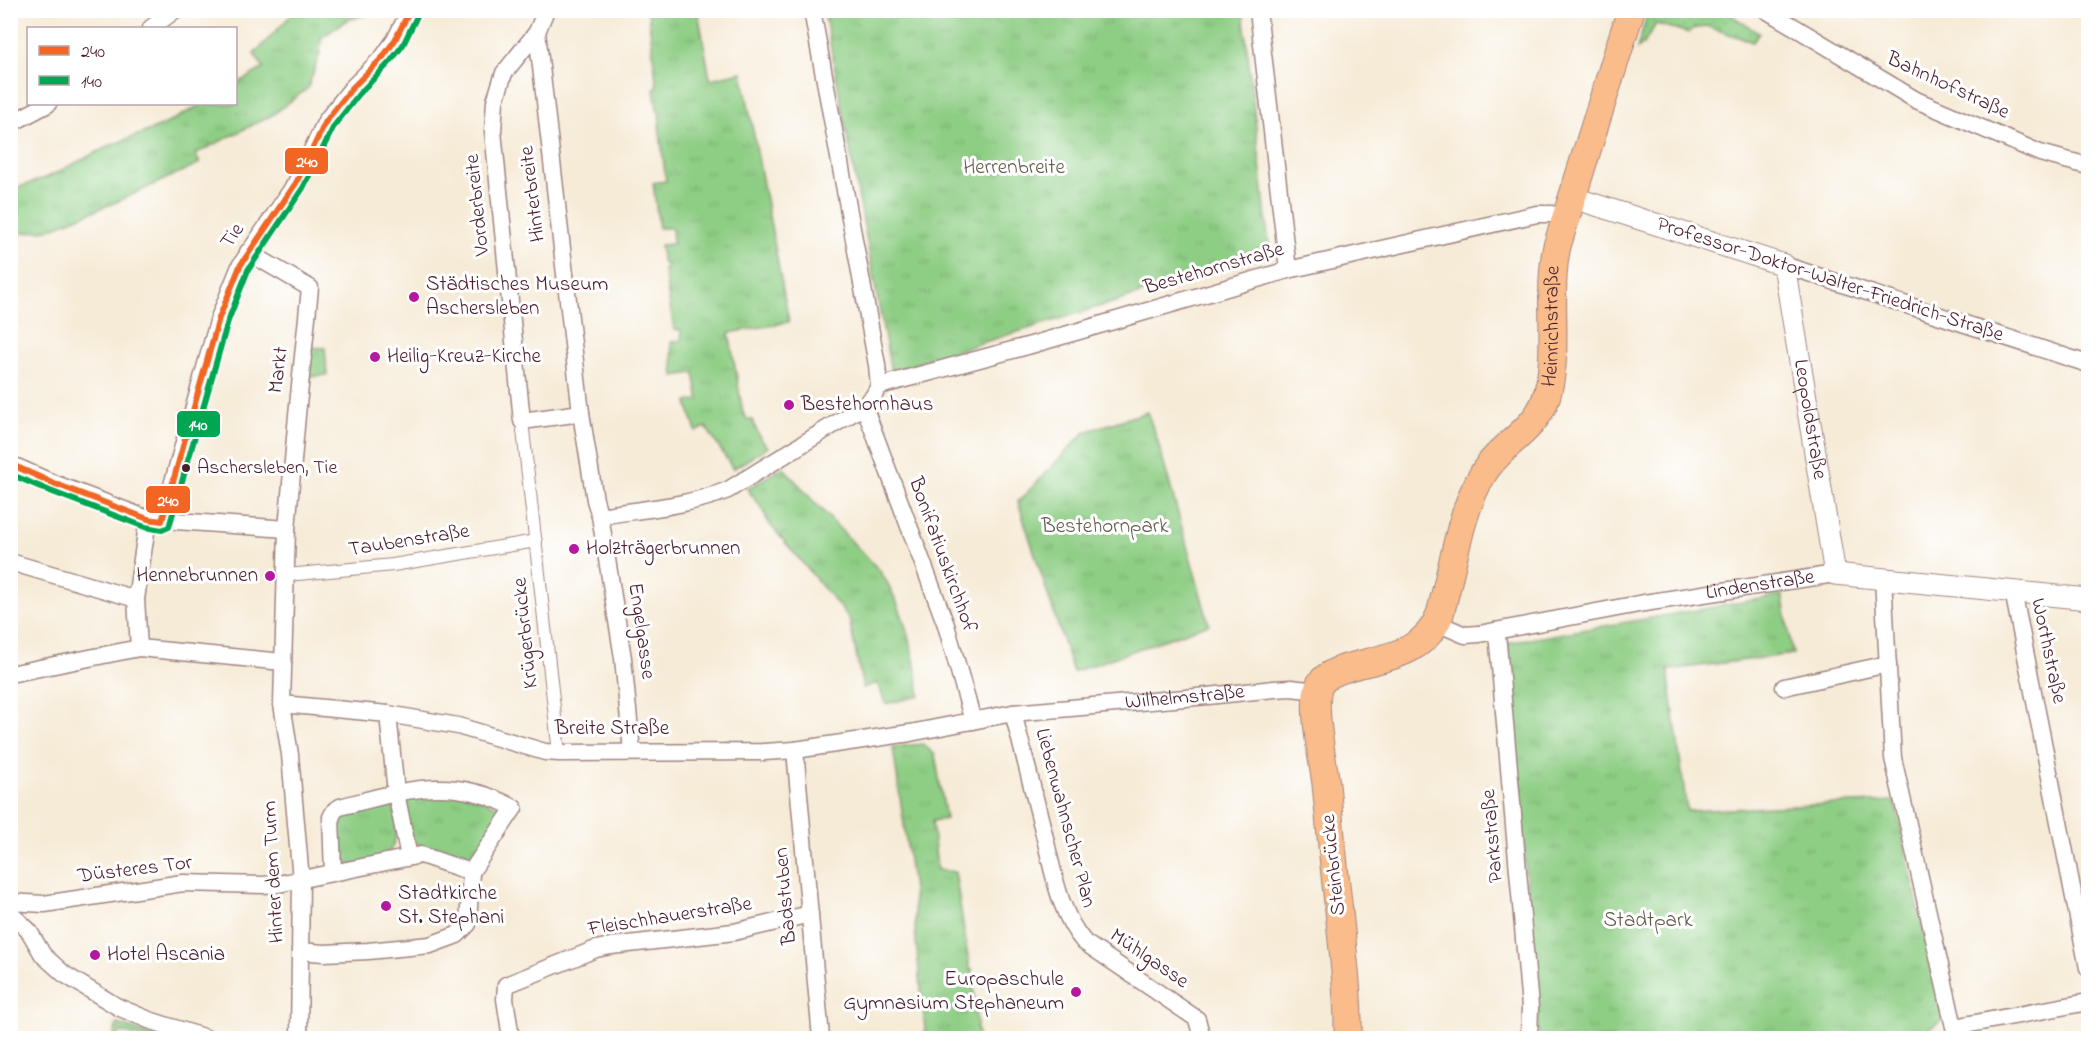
<svg xmlns="http://www.w3.org/2000/svg" width="2099" height="1049" viewBox="0 0 2099 1049" font-family="'Indie Flower',sans-serif">
	<style>
		.grass { fill: url(#grass-dots); stroke: #6c7658; stroke-width: 1.5 }
		.park { fill: url(#park-tufts); stroke: #6c7658; stroke-width: 1.5 }
		.lines { fill: none; stroke-linecap: round; stroke-linejoin: round }
		.pedestrian-casing { stroke: #a08581; stroke-width: 14 }
		.minor-casing { stroke: #a08581; stroke-width: 19 }
		.tertiary-casing { stroke: #a08581; stroke-width: 23 }
		.primary-casing { stroke: #a08581; stroke-width: 29 }
		.pedestrian { stroke: #fff; stroke-width: 12 }
		.minor { stroke: #fff; stroke-width: 16 }
		.tertiary { stroke: #fff; stroke-width: 21 }
		.primary { stroke: #f9bc8a; stroke-width: 27 }
		.bus-1-casing { stroke: #fff; stroke-width: 10 }
		.bus-2-casing { stroke: #fff; stroke-width: 10 }
		.bus-1 { stroke: #f26522; stroke-width: 6 }
		.bus-2 { stroke: #00a651; stroke-width: 6 }
		.poi-dot { fill: #b5179e; stroke: #fff; stroke-width: 2 }
		.bus-dot { fill: #4a1f2b; stroke: #fff; stroke-width: 2 }
		.labels { text-anchor: middle; dominant-baseline: central; stroke-width: 6; stroke-linejoin: round; paint-order: stroke }
		.bus-label { font-size: 20px; fill: #4a1f2b; stroke: #fff; text-anchor: start }
		.street-label { font-size: 21px; fill: #4a1f2b; stroke: #fff }
		.park-label { font-size: 21px; fill: #625c4a; stroke: #fff }
		.poi-label { font-size: 21px; fill: #4a1f2b; stroke: #fff; text-anchor: start }
		.line-badge { stroke: #fff; stroke-width: 2 }
		.badge-label { font-size: 16px; text-anchor: middle; font-weight: bold; fill: #fff }
	</style>
	<defs>
		<pattern id="grass-dots" width="8" height="8" patternUnits="userSpaceOnUse" patternTransform="scale(1.5)"><rect width="8" height="8" fill="#8ece84"/><path d="M2 2h.1M6 6h.1" fill="none" stroke="#7cb072" stroke-width="1.8" stroke-linecap="round"/></pattern>
		<pattern id="park-tufts" width="24" height="20" patternUnits="userSpaceOnUse" patternTransform="scale(1.5)"><rect width="24" height="20" fill="#8ece84"/><path d="M3 7l-1-3M5 7V3M7 7l1-3M15 17l-1-3M17 17v-4M19 17l1-3" fill="none" stroke="#7cb072"/></pattern>
	</defs>
	<rect width="100%" height="100%" fill="#fff"/>
	<filter id="ink" filterUnits="userSpaceOnUse"><feTurbulence type="fractalNoise" baseFrequency=".0167" numOctaves="2"/><feDisplacementMap in="SourceGraphic" scale="12" xChannelSelector="R" yChannelSelector="G"/><feConvolveMatrix kernelMatrix="1 2 1 2 8 2 1 2 1" color-interpolation-filters="sRGB"/></filter>
	<filter id="wash" filterUnits="userSpaceOnUse"><feTurbulence type="fractalNoise" baseFrequency=".008" numOctaves="4" result="noise"/><feDisplacementMap in="SourceGraphic" scale="24" xChannelSelector="R" yChannelSelector="G"/><feGaussianBlur stdDeviation="1.35" result="paint"/><feColorMatrix in="noise" values="0 0 0 0 0 0 0 0 0 0 0 0 0 0 0 0 0 1.4 0 .05"/><feComposite in="paint" operator="in"/></filter>
	<g filter="url(#wash)">
		<rect width="100%" height="100%" fill="#f6ebd7"/>
		<g class="grass">
			<path d="M1648,11h77l34,22 -6,9 -47,-16 -13,3 -4,4 -33,-9 -13,21 -6,4z"/>
			<path d="M117,1024l41,13v1h-13l-25,-6 -2,6h-5z"/>
		</g>
		<g class="park">
			<path d="M295,11h84l-32,9 -26,18 -1,15 -12,35 -36,27 -77,39 5,9 -79,37 -74,30 -36,4v-44l37,-13 61,-31 53,-20 40,-22h34v-20l28,-16 -10,-14z"/>
			<path d="M648,11h50l12,68 32,-7 47,250 -60,11 14,80 4,6 5,1 8,18 8,9 -35,22 -27,-42 -10,5 -9,-30 12,-2 -5,-27 -20,3 -3,-34 11,-2 -2,-11 -6,1 -10,-61 3,-1v-4h-4l-3,-19 13,-1 -1,-16h-13l-6,-45 13,-2 -7,-56 1,-1 -1,-14h-2l-3,-21 3,-1z"/>
			<path d="M824,11h419l27,243 -379,117z"/>
			<path d="M306,347l19,1 2,27 -23,2z"/>
			<path d="M1147,412l10,27 52,185 -136,48 -55,-170 67,-70z"/>
			<path d="M783,467l33,37 63,66c24,33 36,86 41,126l-34,8 -9,-21 -14,5 -14,-70 -82,-97 -3,-10 -17,-22z"/>
			<path d="M1782,595l11,59 -125,16 19,141 208,-10 48,219 -30,18h-374l-32,-395z"/>
			<path d="M923,744l12,11 11,64 -14,2 5,49 18,2 15,98 2,-1 6,69h-52l-10,-97 -3,-52 -20,-142z"/>
			<path d="M460,792l48,18 -36,53c-22,-4 -41,-10 -60,-23l-9,-43z"/>
			<path d="M387,800l6,4c5,25 7,31 -7,54l-47,10 -4,-50 6,-8z"/>
		</g>
	</g>
	<g filter="url(#ink)">
		<g class="lines">
			<g class="pedestrian-casing">
				<g id="pedestrian">
					<path d="M522,421l37,332"/>
					<path d="M287,575l106,-10 143,-24"/>
				</g>
			</g>
			<g class="minor-casing">
				<g id="minor">
					<path d="M546,10l-9,22 44,381 14,87 5,16 23,142 9,94"/>
					<path d="M812,10l65,355 2,21"/>
					<path d="M1258,10l30,260"/>
					<path d="M1766,10l150,90 124,53 48,13"/>
					<path d="M151,28l24,-18"/>
					<path d="M537,32l-33,41 -9,28 -2,30 29,290 59,-8"/>
					<path d="M10,124l38,-20"/>
					<path d="M248,252l62,36 -13,127 -10,114 -5,175 8,51 11,125 -2,158"/>
					<path d="M1784,265l304,99"/>
					<path d="M879,386l152,-41 257,-75 249,-56h15l12,4"/>
					<path d="M864,406l82,219 27,96"/>
					<path d="M10,464l43,19 95,36 139,10"/>
					<path d="M600,516c43,-7 88,-10 128,-26l136,-84 9,-9 6,-11"/>
					<path d="M162,521l57,-203 21,-52 56,-83 30,-62 26,-33 31,-31 12,-17 15,-30"/>
					<path d="M10,562l126,37"/>
					<path d="M1883,578l10,180 61,269 134,-25"/>
					<path d="M2013,591l75,377"/>
					<path id="s1" d="M1437,623l28,12 14,-1 165,-31 191,-29"/>
					<path d="M1496,631l2,13 32,363 -1,31"/>
					<path d="M139,648l-3,-49 12,-80"/>
					<path d="M10,674l129,-26 144,14"/>
					<path d="M1784,687l104,-23"/>
					<path id="s2" d="M282,704l106,10 70,12 87,26 14,1 205,-1 31,-2 115,-17 103,-20 195,-17 66,-7 17,-1 26,3"/>
					<path d="M1013,713c11,41 21,81 31,121 9,36 15,79 40,108l113,77 5,19"/>
					<path d="M388,714l8,79 13,64"/>
					<path d="M795,750l26,288"/>
					<path d="M10,902l34,2 139,-21 80,2 15,-1 143,-29 50,17 43,-64c-62,-35 -111,-17 -174,-1l-5,3 -4,7 2,56"/>
					<path d="M10,913l19,18 14,24 21,19 54,33 31,13 57,18"/>
					<path d="M300,951l24,2 44,-2 62,-6 27,-10 11,-11 3,-52"/>
					<path d="M511,1038l-6,-39 1,-14 90,-36 15,-3 123,-14 76,-18"/>
				</g>
			</g>
			<g class="tertiary-casing">
				<g id="tertiary">
					<path id="s3" d="M1571,197l213,68 51,309 253,25"/>
				</g>
			</g>
			<g class="primary-casing">
				<g id="primary">
					<path id="s4" d="M1348,1038c1,-42 -5,-85 -9,-127 -5,-42 -9,-85 -13,-127 -3,-23 -16,-82 -6,-100 6,-9 16,-13 26,-16 38,-11 79,-13 94,-54 12,-42 20,-104 43,-140 16,-28 50,-42 62,-73 16,-44 1,-106 12,-155l74,-236"/>
				</g>
			</g>
			<use href="#pedestrian" class="pedestrian"/>
			<use href="#minor" class="minor"/>
			<use href="#tertiary" class="tertiary"/>
			<use href="#primary" class="primary"/>
			<g class="bus-1-casing">
				<path id="bus-1" d="M10,464l43,19 95,36 14,2 57,-203 21,-52 56,-83 30,-62 26,-33 31,-31 12,-17 15,-30"/>
			</g>
			<g class="bus-2-casing">
				<path id="bus-2" d="M10,474l40,17 95,36 17,3 7,-3 59,-206 20,-51 55,-82 31,-62 25,-32 31,-32 13,-17 15,-31"/>
			</g>
			<use href="#bus-1" class="bus-1"/>
			<use href="#bus-2" class="bus-2"/>
		</g>
	</g>
	<g class="poi-dot">
		<circle cx="414" cy="297" r="6"/>
		<circle cx="375" cy="357" r="6"/>
		<circle cx="789" cy="405" r="6"/>
		<circle cx="574" cy="549" r="6"/>
		<circle cx="270" cy="576" r="6"/>
		<circle cx="386" cy="906" r="6"/>
		<circle cx="95" cy="955" r="6"/>
		<circle cx="1076" cy="992" r="6"/>
	</g>
	<circle class="bus-dot" cx="186" cy="468" r="5"/>
	<g class="labels">
		<g class="bus-label">
			<text x="197" y="468">Aschersleben, Tie</text>
		</g>
		<g class="street-label">
			<text transform="translate(1948 86) rotate(25)">Bahnhofstraße</text>
			<text transform="translate(533 194) rotate(-97)">Hinterbreite</text>
			<text transform="translate(478 205) rotate(-96)">Vorderbreite</text>
			<text transform="translate(233 236) rotate(-56)">Tie</text>
			<text transform="translate(1214 269) rotate(-16)">Bestehornstraße</text>
			<text transform="translate(1830 280) rotate(18)">Professor-Doktor-Walter-Friedrich-Straße</text>
			<text stroke="none"><textPath href="#s4" startOffset="820">Heinrichstraße</textPath></text>
			<text transform="translate(279 370) rotate(-83)">Markt</text>
			<text stroke="none"><textPath href="#s3" startOffset="380">Leopoldstraße</textPath></text>
			<text transform="translate(409 541) rotate(-9)">Taubenstraße</text>
			<text transform="translate(942 555) rotate(70)">Bonifatiuskirchhof</text>
			<text stroke="none"><textPath href="#s1" startOffset="330">Lindenstraße</textPath></text>
			<text transform="translate(641 631) rotate(82)">Engelgasse</text>
			<text transform="translate(526 633) rotate(-96)">Krügerbrücke</text>
			<text transform="translate(2048 651) rotate(78)">Worthstraße</text>
			<text stroke="none"><textPath href="#s2" startOffset="912">Wilhelmstraße</textPath></text>
			<text x="612" y="729">Breite Straße</text>
			<text transform="translate(1065 818) rotate(75)">Liebenwahnscher Plan</text>
			<text transform="translate(1493 836) rotate(-95)">Parkstraße</text>
			<text transform="translate(1334 865) rotate(-96)">Steinbrücke</text>
			<text transform="translate(135 870) rotate(-7)">Düsteres Tor</text>
			<text transform="translate(274 872) rotate(-93)">Hinter dem Turm</text>
			<text transform="translate(786 896) rotate(-95)">Badstuben</text>
			<text transform="translate(670 917) rotate(-9)">Fleischhauerstraße</text>
			<text transform="translate(1149 959) rotate(34)">Mühlgasse</text>
		</g>
		<g class="park-label">
			<text x="1014" y="168">Herrenbreite</text>
			<text x="1105" y="527">Bestehornpark</text>
			<text x="1648" y="921">Stadtpark</text>
		</g>
		<g class="poi-label">
			<text x="426" y="285">Städtisches Museum<tspan x="426" dy="24">Aschersleben</tspan></text>
			<text x="387" y="357">Heilig-Kreuz-Kirche</text>
			<text x="801" y="405">Bestehornhaus</text>
			<text x="586" y="549">Holzträgerbrunnen</text>
			<text x="258" y="576" text-anchor="end">Hennebrunnen</text>
			<text x="398" y="894">Stadtkirche<tspan x="398" dy="24">St. Stephani</tspan></text>
			<text x="107" y="955">Hotel Ascania</text>
			<text x="1064" y="980" text-anchor="end">Europaschule<tspan x="1064" dy="24">Gymnasium Stephaneum</tspan></text>
		</g>
	</g>
	<g class="line-badge">
		<rect x="284" y="147" width="45" height="28" rx="6" fill="#f26522"/>
		<rect x="176" y="410" width="45" height="28" rx="6" fill="#00a651"/>
		<rect x="145" y="485" width="46" height="29" rx="6" fill="#f26522"/>
	</g>
	<g class="badge-label">
		<text x="307" y="167">240</text>
		<text x="198" y="430">140</text>
		<text x="168" y="506">240</text>
	</g>
	<rect width="2099" height="1049" fill="none" stroke="#fff" stroke-width="36"/>
	<rect x="27" y="27" width="210" height="78" fill="#ffffff" stroke="#b7a5aa" stroke-width="1.5"/>
	<rect x="39" y="46" width="30" height="9" fill="#f26522" stroke="#b7a5aa" stroke-width="1.5"/>
	<text x="81" y="57" font-size="18" fill="#4a1f2b">240</text>
	<rect x="39" y="76" width="30" height="9" fill="#00a651" stroke="#b7a5aa" stroke-width="1.5"/>
	<text x="81" y="87" font-size="18" fill="#4a1f2b">140</text>
</svg>
